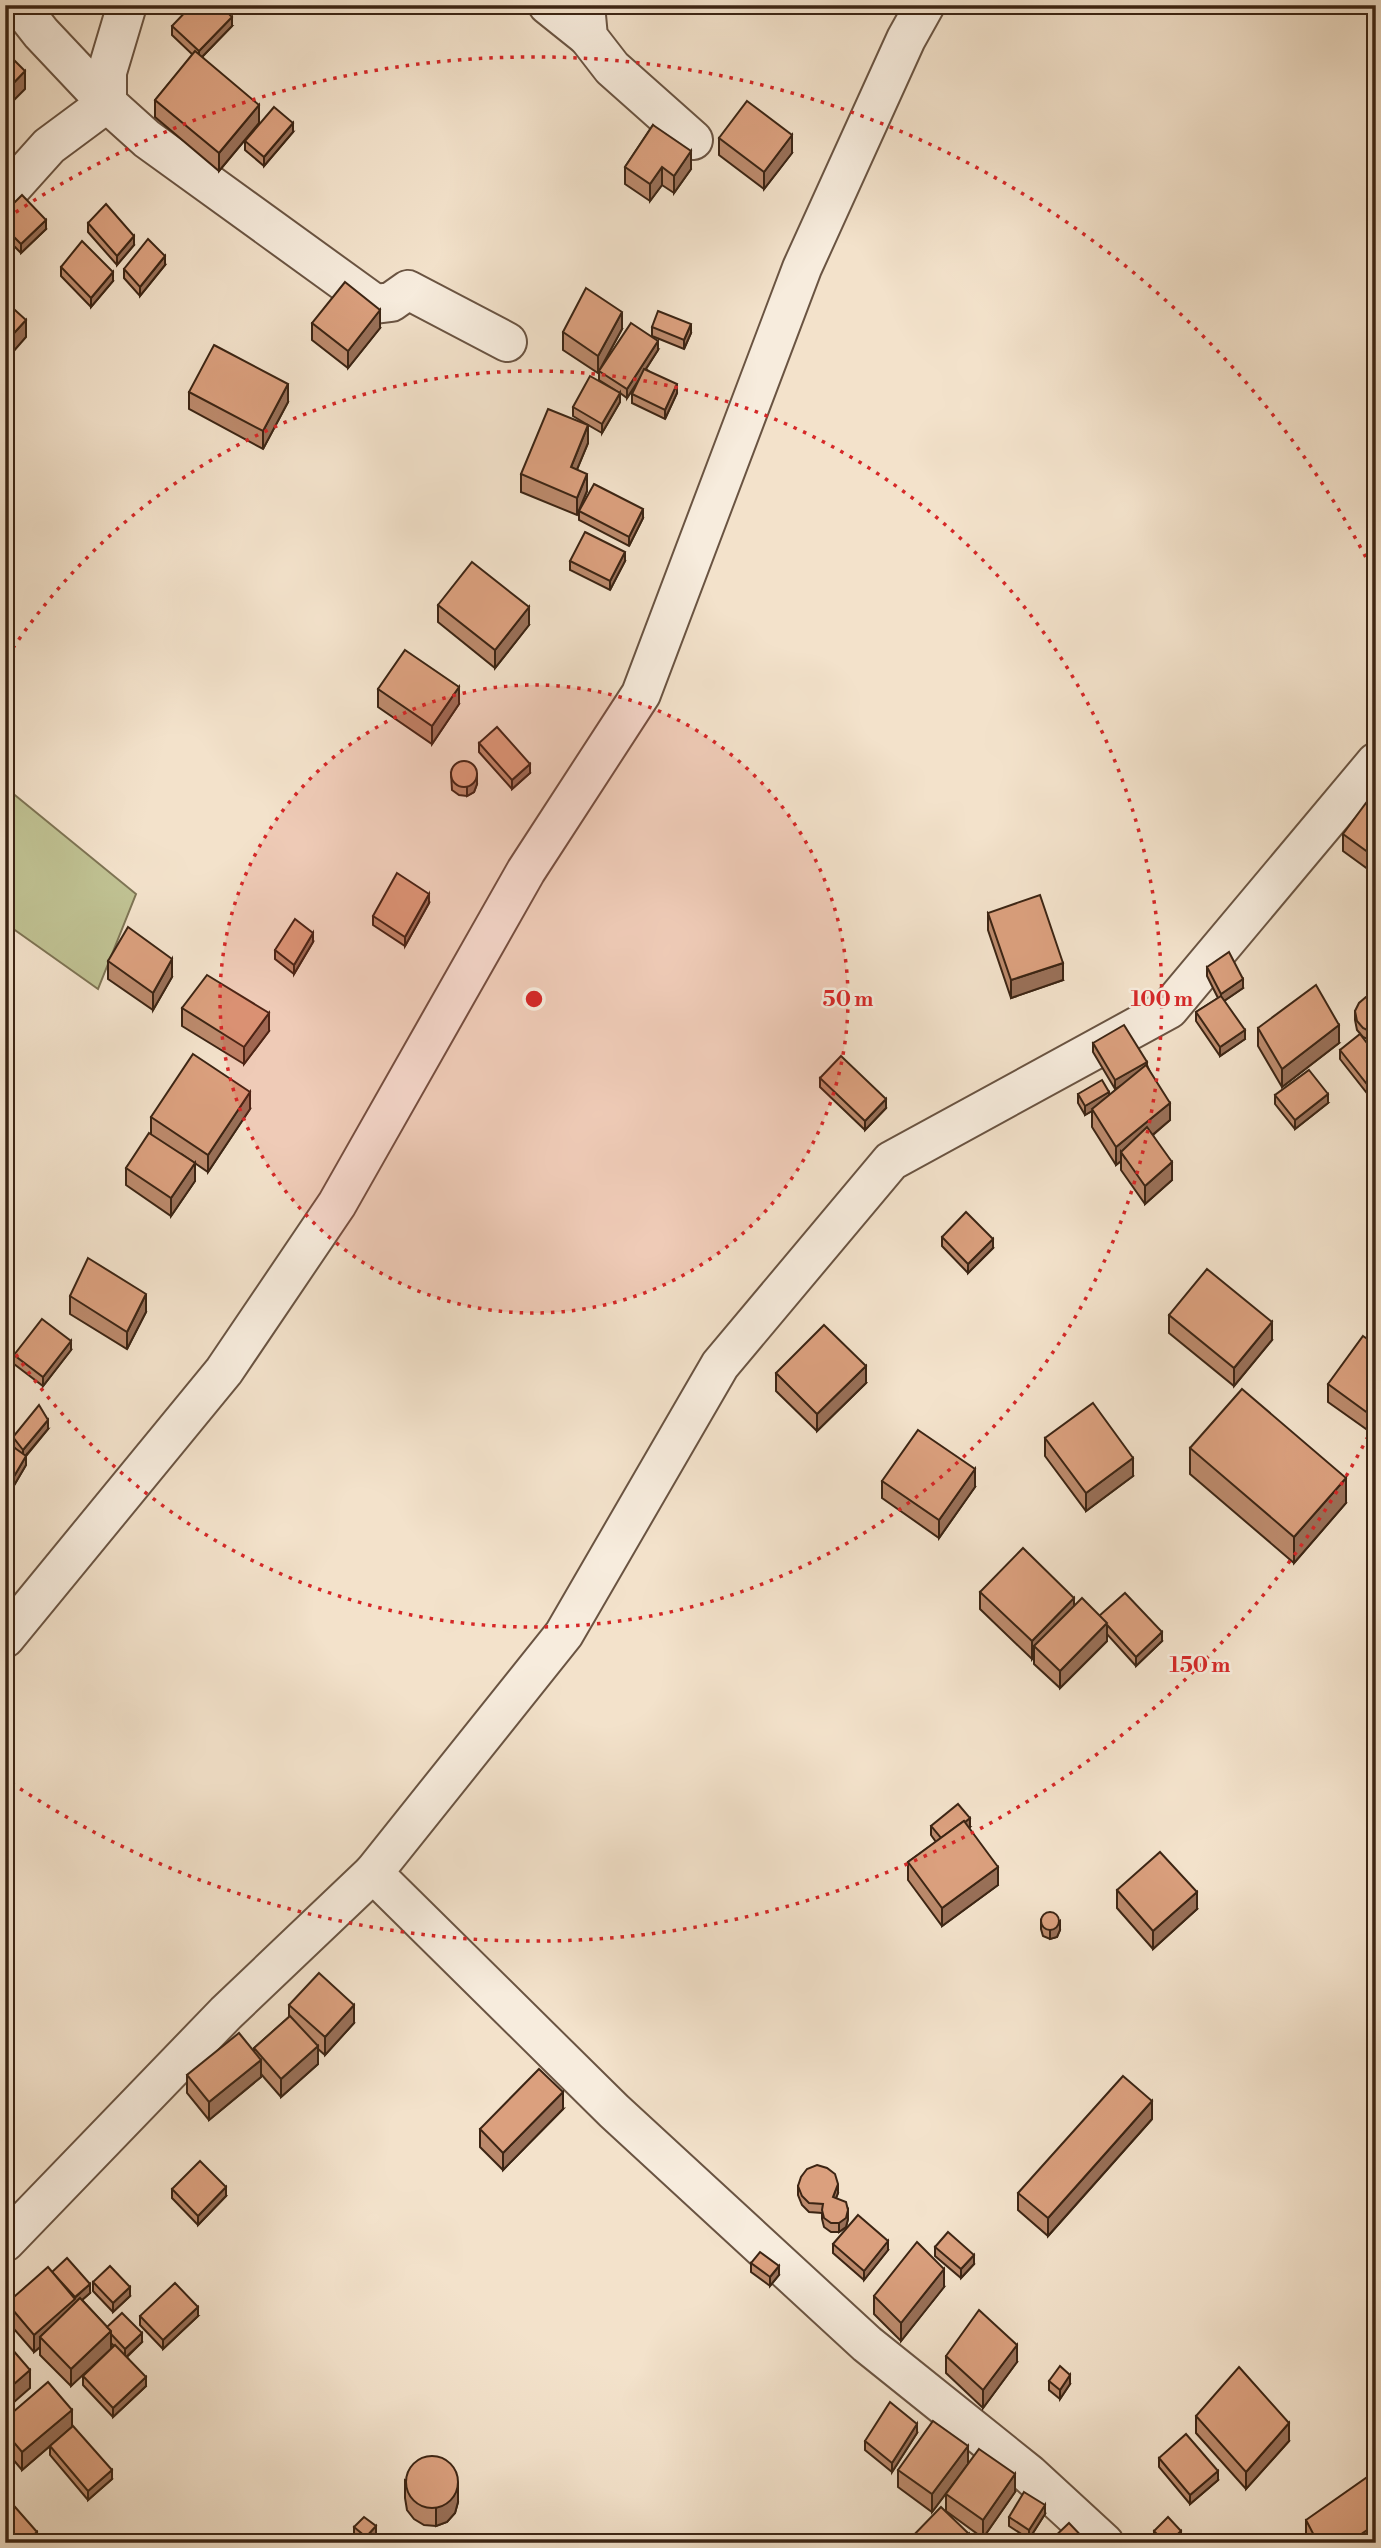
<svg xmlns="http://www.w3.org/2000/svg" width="1381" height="2548" viewBox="0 0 1381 2548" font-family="'Libre Bodoni',serif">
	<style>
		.green { fill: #c0c293; stroke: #7e7454; stroke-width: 2 }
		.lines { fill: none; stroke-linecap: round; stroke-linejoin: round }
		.street-casing { stroke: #6a5442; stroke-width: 42 }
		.street { stroke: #f7ecdd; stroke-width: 38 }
		.wall { fill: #bc8a6c; stroke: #3c2514; stroke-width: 2 }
		.shaded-wall { fill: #997058; stroke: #3c2514; stroke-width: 2 }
		.building { fill: #dba07e; stroke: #3c2514; stroke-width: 2 }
		.ring { fill: none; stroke: #d62828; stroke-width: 3.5; stroke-dasharray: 3.5 7 }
		.centre { fill: #d62828; stroke: #f7ecdd; stroke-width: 3.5 }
		.ring-label { font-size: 21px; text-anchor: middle; font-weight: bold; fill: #d62828; stroke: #f7ecdd; stroke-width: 5; stroke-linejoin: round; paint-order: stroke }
	</style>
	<rect width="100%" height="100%" fill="#f3e2cb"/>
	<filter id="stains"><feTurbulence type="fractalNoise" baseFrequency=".00286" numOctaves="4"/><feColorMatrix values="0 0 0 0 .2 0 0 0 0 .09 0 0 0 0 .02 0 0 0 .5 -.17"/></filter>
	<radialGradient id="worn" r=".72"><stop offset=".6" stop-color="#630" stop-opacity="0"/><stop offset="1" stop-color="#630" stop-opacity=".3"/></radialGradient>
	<path class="green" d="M5,787l131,107 -38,95 -93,-66z"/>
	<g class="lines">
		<g class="street-casing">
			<g id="street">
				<path d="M19,5l22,28 66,70 40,36 228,165 16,-2 17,-12 99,52"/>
				<path d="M548,5l40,32"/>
				<path d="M585,5l3,32 24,31 81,72"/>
				<path d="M107,103v-31l20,-67"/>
				<path d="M5,195l44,-49 58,-43"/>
				<path d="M5,1638l219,-267 113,-167 189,-333 115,-177 161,-426 104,-229 19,-34"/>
				<path d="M5,2242l221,-229 147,-140"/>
				<path d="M1104,2543l-75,-69 -162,-130 -253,-233 -241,-238 191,-239 156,-269 171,-204 278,-152 207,-247"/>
			</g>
		</g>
		<use href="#street" class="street"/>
	</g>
	<g class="wall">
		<path d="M172,26h60l-30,31 57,66 -40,48 -64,-54v-17l38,-45 -21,-20z"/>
		<path d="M653,125l38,44 -17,24 -12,-8 -12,16 -25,-17v-17z"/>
		<path d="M293,132l-29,34 -19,-16v-9z"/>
		<path d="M719,138l73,15 -28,36 -45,-34z"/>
		<path d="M5,212l41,17 -25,24 -16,-16z"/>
		<path d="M88,223l46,22 -17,20 -29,-33z"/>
		<path d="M165,265l-25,31 -16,-18v-9z"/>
		<path d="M61,267l52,14 -22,26 -30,-31z"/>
		<path d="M312,323l68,5 -32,40 -36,-28z"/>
		<path d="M652,327l39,6 -7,16 -32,-13z"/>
		<path d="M622,329l-24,44 -35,-23v-18z"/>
		<path d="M658,350l-12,19 31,24 -12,26 -33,-16v-9l8,-16 -13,20 -7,-5v9l-18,31 -14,-8v18l-11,26 10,22 -10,24 -56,-23v-18l67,-49 -15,-9v-9l45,-15 -19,-12v-9z"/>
		<path d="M189,392l99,10 -25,47 -74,-40z"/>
		<path d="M579,511l64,7 -14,28 -50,-26z"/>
		<path d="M570,561h55l-15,29 -40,-20z"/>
		<path d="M438,605l91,20 -34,43 -57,-46z"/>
		<path d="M378,689l81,15 -27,40 -54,-37z"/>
		<path d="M479,743l51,30 -18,16 -33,-37z"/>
		<path d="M451,773l26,11 -3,8 -7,4 -8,-1 -7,-5z"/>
		<path d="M1376,789v86l-33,-24v-17l30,-25v-17z"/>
		<path d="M429,903l-24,43 -32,-21v-9z"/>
		<path d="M988,913l75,67 -52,18 -23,-68z"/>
		<path d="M313,942l-19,32 -19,-15v-9z"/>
		<path d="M108,961l64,16 -19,33 -45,-31z"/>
		<path d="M1207,967l36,21 -19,13 21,38 -25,17 -24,-35v-9l22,-14 -11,-22z"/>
		<path d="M1376,996v56l-2,-3v-9l-3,1 -8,-4 -6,-7 -2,-10v-9z"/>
		<path d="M182,1008l87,23 -25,33 -62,-38z"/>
		<path d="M1258,1028l81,15 -57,44 -24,-41z"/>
		<path d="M1093,1043l54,22 23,55 -17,15 19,45 -27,24 -24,-34v-9l-5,4 -24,-38v-16l-7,4 -7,-12v-9l31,2 11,-10 -5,3 -22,-37z"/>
		<path d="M1340,1050l36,5 -6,42 -30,-38z"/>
		<path d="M820,1078l66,30 -21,22 -45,-43z"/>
		<path d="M1275,1095l53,8 -33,26 -20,-25z"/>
		<path d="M250,1109l-42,63 -25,-17 12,26 -24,35 -45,-31v-17l25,-34v-17z"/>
		<path d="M942,1237l51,11 -25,25 -26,-27z"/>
		<path d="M70,1296l76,16 -19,37 -57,-35z"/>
		<path d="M1169,1315l103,25 -38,46 -65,-53z"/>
		<path d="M1376,1345v91l-48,-34v-18z"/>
		<path d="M71,1350l-28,36 -29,-22v-9z"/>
		<path d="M776,1373l90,10 -49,48 -41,-40z"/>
		<path d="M48,1429l-22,27v9l-20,34 -1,-58 10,7 -2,-2v-9z"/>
		<path d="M1045,1438l88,38 -47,35 -41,-55z"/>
		<path d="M1190,1448l156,55 -52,60 -104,-89z"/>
		<path d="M882,1481l93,6 -36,51 -57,-40z"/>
		<path d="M980,1592l94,14 88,35 -26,25 -29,-32v7l-47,47 -26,-24v-8l-2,3 -52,-50z"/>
		<path d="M931,1826l39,1 -1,1 29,57 -56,41 -34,-46v-18l28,-20 -5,-7z"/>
		<path d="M1117,1890l80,19 -44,40 -36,-41z"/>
		<path d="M1041,1920l19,10 -3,7 -7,2 -7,-3 -2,-7z"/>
		<path d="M289,2005l65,18 -29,32 -7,-6v15l-37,33 -20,-23v3l-52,43 -22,-27v-18l67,-24v-3l35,-31z"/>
		<path d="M563,2109l-60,61 -23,-23v-18z"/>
		<path d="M1152,2119l-104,117 -30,-26v-17z"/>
		<path d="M798,2186l40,7 -2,5 12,21 -2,8 -7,5h-8l-7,-5 -2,-8v-6l-13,-1 -7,-7 -4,-10z"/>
		<path d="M172,2189l54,7 -28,29 -26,-27z"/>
		<path d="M833,2244l55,6 -24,30 -31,-27z"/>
		<path d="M935,2247l39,17 -13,14 -26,-22z"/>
		<path d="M751,2263l28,12 -9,11 -19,-14z"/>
		<path d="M52,2272l38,21 -8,7 25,27 35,15 -15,15 19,29 -33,31 -30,-32v-9l31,-30 -3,-3 -40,43 -31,-31v-8l-6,5 -27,-31v-18z"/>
		<path d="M93,2282l37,14 -17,16 -20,-21z"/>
		<path d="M944,2287l-43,54 -27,-27v-18z"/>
		<path d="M140,2316h58l-35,33 -23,-24z"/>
		<path d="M946,2356l71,6 -34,46 -37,-35z"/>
		<path d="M1049,2381l21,3 -10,15 -11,-9z"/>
		<path d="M1196,2416l93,25 -43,48 -50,-56z"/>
		<path d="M5,2419l67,8 -50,43 -17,-20z"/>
		<path d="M917,2433l-25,39 -27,-22v-9z"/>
		<path d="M50,2446l62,33 -24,21 -38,-45z"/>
		<path d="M1159,2458l59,22 -28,24 -31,-37z"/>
		<path d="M968,2464l-36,48 -34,-25v-17z"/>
		<path d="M405,2480l53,22 -3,11 -8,9 -11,4 -12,-1 -10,-6 -7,-9 -2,-12z"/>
		<path d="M1015,2492l-32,46 -37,-27v-17z"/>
		<path d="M5,2502l32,39 -3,2h-23l-6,-7z"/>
		<path d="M1045,2514l-16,25 -20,-13v-9z"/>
		<path d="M1306,2520l70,21 -3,2h-64l-3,-6z"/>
		<path d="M354,2527l22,8 -7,8h-7l-8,-7z"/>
		<path d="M1154,2531l27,9 -4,3h-20l-3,-3z"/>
	</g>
	<g class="shaded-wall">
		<path d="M816,5h19l-19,6z"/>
		<path d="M232,17v9l-33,34v-9z"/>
		<path d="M25,71v18l-20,20v-17z"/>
		<path d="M259,105v18l-40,48v-18z"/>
		<path d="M293,123v9l-29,34v-9z"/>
		<path d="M792,135v18l-28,36v-17z"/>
		<path d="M691,151v18l-17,24v-17z"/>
		<path d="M662,167v18l-12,16v-17z"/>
		<path d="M46,220v9l-25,24v-9z"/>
		<path d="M134,236v9l-17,20v-9z"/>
		<path d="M165,256v9l-25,31v-9z"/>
		<path d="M113,272v9l-22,26v-9z"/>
		<path d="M380,310v18l-32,40v-17z"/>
		<path d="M622,312v17l-24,44v-17z"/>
		<path d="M26,320v17l-21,24v-18z"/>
		<path d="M691,324v9l-7,16v-9z"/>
		<path d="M658,341v9l-31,48v-9z"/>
		<path d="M288,384v18l-25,47v-18z"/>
		<path d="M677,384v9l-12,26v-9z"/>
		<path d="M620,393v9l-18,31v-9z"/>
		<path d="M588,425v18l-17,41v-17z"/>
		<path d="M587,474v17l-10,24v-17z"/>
		<path d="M643,509v9l-14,28v-9z"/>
		<path d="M625,552v9l-15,29v-9z"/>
		<path d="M529,607v18l-34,43v-18z"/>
		<path d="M459,687v17l-27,40v-18z"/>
		<path d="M530,764v9l-18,16v-9z"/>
		<path d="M477,775v9l-3,8 -7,4v-9z"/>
		<path d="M429,894v9l-24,43v-9z"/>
		<path d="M313,933v9l-19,32v-9z"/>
		<path d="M172,959v18l-19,33v-17z"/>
		<path d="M1063,963v17l-52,18v-18z"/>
		<path d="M1243,979v9l-22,15v-9z"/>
		<path d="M269,1013v18l-25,33v-17z"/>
		<path d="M1339,1025v18l-57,44v-18z"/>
		<path d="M1245,1030v9l-25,17v-9z"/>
		<path d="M1147,1062v9l-32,18v-9z"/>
		<path d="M1376,1083v9l-6,5v-9z"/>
		<path d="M250,1092v17l-42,63v-17z"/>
		<path d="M1109,1092v9l-24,14v-9z"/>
		<path d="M1328,1094v9l-33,26v-9z"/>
		<path d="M886,1099v9l-21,22v-9z"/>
		<path d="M1170,1103v17l-45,38 -4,-6v9l-5,4v-18z"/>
		<path d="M1172,1162v18l-27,24v-18z"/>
		<path d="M195,1163v18l-24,35v-18z"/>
		<path d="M993,1239v9l-25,25v-9z"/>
		<path d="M146,1294v18l-19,37v-17z"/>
		<path d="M1272,1322v18l-38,46v-18z"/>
		<path d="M71,1341v9l-28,36v-9z"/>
		<path d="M866,1366v17l-49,48v-17z"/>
		<path d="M48,1420v9l-25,30v-9z"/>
		<path d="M26,1456v9l-20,34v-9z"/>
		<path d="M1133,1458v18l-47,35v-18z"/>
		<path d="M975,1469v18l-36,51v-18z"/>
		<path d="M1346,1478v25l-52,60v-26z"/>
		<path d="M1074,1598v17l-40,31v10l-2,3v-18z"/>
		<path d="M1107,1623v18l-47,47v-17z"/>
		<path d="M1162,1632v9l-26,25v-9z"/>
		<path d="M970,1818v9l-27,22v-9z"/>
		<path d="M998,1867v18l-56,41v-18z"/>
		<path d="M1197,1892v17l-44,40v-18z"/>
		<path d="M1060,1921v9l-3,7 -7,2v-9z"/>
		<path d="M354,2005v18l-29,32v-18z"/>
		<path d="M318,2046v18l-37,33v-18z"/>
		<path d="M261,2060v17l-52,43v-18z"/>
		<path d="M563,2092v17l-60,61v-17z"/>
		<path d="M1152,2101v18l-104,117v-18z"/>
		<path d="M838,2184v9l-5,13v-9z"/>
		<path d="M226,2187v9l-28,29v-9z"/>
		<path d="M848,2210v9l-2,8 -7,5v-9z"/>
		<path d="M888,2241v9l-24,30v-9z"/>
		<path d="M974,2255v9l-13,14v-9z"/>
		<path d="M779,2266v9l-9,11v-9z"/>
		<path d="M944,2269v18l-43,54v-18z"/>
		<path d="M90,2284v9l-50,44v10l-6,5v-17z"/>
		<path d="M130,2287v9l-17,16v-9z"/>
		<path d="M198,2307v9l-35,33v-9z"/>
		<path d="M111,2331v18l-40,37v-17z"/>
		<path d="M142,2333v9l-17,16v-9z"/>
		<path d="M1017,2345v17l-34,46v-18z"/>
		<path d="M30,2370v18l-24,21v-18z"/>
		<path d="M1070,2375v9l-10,15v-9z"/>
		<path d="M146,2377v9l-33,31v-9z"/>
		<path d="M72,2410v17l-50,43v-18z"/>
		<path d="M1289,2423v18l-43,48v-17z"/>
		<path d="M917,2424v9l-25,39v-9z"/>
		<path d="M968,2446v18l-36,48v-18z"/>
		<path d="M8,2461v18l-3,2v-17z"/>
		<path d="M112,2470v9l-24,21v-9z"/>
		<path d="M1218,2471v9l-28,24v-9z"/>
		<path d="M1015,2474v18l-32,46v-18z"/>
		<path d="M458,2484v18l-3,11 -8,9 -11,4v-18z"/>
		<path d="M1045,2505v9l-16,25v-9z"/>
		<path d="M1376,2524v17l-3,2h-25z"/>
		<path d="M376,2526v9l-7,8h-3v-6z"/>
		<path d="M1181,2531v9l-4,3h-9z"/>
		<path d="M37,2532v9l-3,2h-10z"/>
		<path d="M969,2534v9h-9z"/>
	</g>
	<g class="building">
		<path d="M192,5h28l12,12 -33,34 -27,-25z"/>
		<path d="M5,51l20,20 -20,21z"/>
		<path d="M195,51l64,54 -40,48 -64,-53z"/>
		<path d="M747,101l45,34 -28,37 -45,-34z"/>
		<path d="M274,107l19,16 -29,34 -19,-16z"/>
		<path d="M653,125l38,26 -17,25 -12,-9 -12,17 -25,-17z"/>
		<path d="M22,195l24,25 -25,24 -16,-16v-16z"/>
		<path d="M106,204l28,32 -17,20 -29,-33z"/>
		<path d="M148,239l17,17 -25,31 -16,-18z"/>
		<path d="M82,241l31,31 -22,26 -30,-31z"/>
		<path d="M345,282l35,28 -32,41 -36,-28z"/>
		<path d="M586,288l36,24 -24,44 -35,-24z"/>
		<path d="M5,301l21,19 -21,23z"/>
		<path d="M658,311l33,13 -7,16 -32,-13z"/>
		<path d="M631,323l27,18 -31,48 -28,-18z"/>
		<path d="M214,345l74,39 -25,47 -74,-39z"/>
		<path d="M644,369l33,15 -12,26 -33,-16z"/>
		<path d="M590,376l30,17 -18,31 -29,-17z"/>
		<path d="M548,409l40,16 -17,42 16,7 -10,24 -56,-24z"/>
		<path d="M594,484l49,25 -14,28 -50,-26z"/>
		<path d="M585,532l40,20 -15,29 -40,-20z"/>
		<path d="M472,562l57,45 -34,43 -57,-45z"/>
		<path d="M405,650l54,37 -27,39 -54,-37z"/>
		<path d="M497,727l33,37 -18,16 -33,-37z"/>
		<circle cx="464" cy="774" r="13"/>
		<path d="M1366,803l10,8v47l-33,-24z"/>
		<path d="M397,873l32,21 -24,43 -32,-21z"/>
		<path d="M1040,895l23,68 -52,17 -23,-67z"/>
		<path d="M295,919l18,14 -19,32 -19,-15z"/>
		<path d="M128,927l44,32 -19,34 -45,-32z"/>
		<path d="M1229,952l14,27 -22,15 -14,-27z"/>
		<path d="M207,975l62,38 -25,34 -62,-39z"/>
		<path d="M1316,985l23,40 -57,44 -24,-41z"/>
		<path d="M1221,996l24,34 -25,17 -24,-35z"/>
		<path d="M1376,996v35l-5,1 -8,-4 -6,-7 -2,-10 4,-8 7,-6z"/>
		<path d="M1124,1025l23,37 -32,18 -22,-37z"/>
		<path d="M1360,1034l16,21v28l-6,5 -30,-38z"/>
		<path d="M193,1054l57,38 -42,63 -57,-38z"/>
		<path d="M841,1056l45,43 -21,22 -45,-43z"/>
		<path d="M1146,1065l24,38 -54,44 -24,-38z"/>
		<path d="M1309,1070l19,24 -33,26 -20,-25z"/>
		<path d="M1102,1080l7,12 -24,14 -7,-12z"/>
		<path d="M1147,1127l25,35 -27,24 -24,-34z"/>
		<path d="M149,1133l46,30 -24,35 -45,-30z"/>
		<path d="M966,1212l27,27 -25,25 -26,-27z"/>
		<path d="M88,1258l58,36 -19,38 -57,-36z"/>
		<path d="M1207,1269l65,53 -38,46 -65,-53z"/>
		<path d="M42,1319l29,22 -28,36 -29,-22z"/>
		<path d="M824,1325l42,41 -49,48 -41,-41z"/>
		<path d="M1363,1336l13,9v74l-48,-35z"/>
		<path d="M1242,1389l104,89 -52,59 -104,-89z"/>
		<path d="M1093,1403l40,55 -47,35 -41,-55z"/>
		<path d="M39,1405l9,15 -25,30 -10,-13z"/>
		<path d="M918,1430l57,39 -36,51 -57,-39z"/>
		<path d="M5,1441l21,15 -20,34 -1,-1z"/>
		<path d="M1023,1548l51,50 -42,43 -52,-49z"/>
		<path d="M1125,1593l37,39 -26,25 -37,-41z"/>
		<path d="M1082,1598l25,25 -47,48 -26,-25z"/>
		<path d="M958,1804l12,14 -5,4 -1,-1 -23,17 -10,-12z"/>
		<path d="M964,1821l34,46 -56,41 -34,-46z"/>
		<path d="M1160,1852l37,40 -44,39 -36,-41z"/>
		<circle cx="1050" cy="1921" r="9"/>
		<path d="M319,1973l35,32 -29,32 -36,-32z"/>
		<path d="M290,2016l28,30 -37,33 -27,-31z"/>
		<path d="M239,2033l22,27 -52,42 -22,-27z"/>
		<path d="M539,2069l24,23 -60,61 -23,-24z"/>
		<path d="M1123,2076l29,25 -104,117 -30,-25z"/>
		<path d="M200,2161l26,26 -28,29 -26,-27z"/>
		<path d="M817,2165l10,3 8,6 3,10 -5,13 13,5 2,8 -2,8 -7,5h-8l-7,-5 -2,-8 1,-6 -14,-1 -7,-7 -4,-10 3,-9 6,-8z"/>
		<path d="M858,2215l30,26 -24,30 -31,-27z"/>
		<path d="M948,2232l26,23 -13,14 -26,-22z"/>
		<path d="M917,2242l27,27 -43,54 -27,-27z"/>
		<path d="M760,2252l19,14 -9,11 -19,-14z"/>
		<path d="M67,2258l23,26 -15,13 -23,-25z"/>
		<path d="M110,2266l20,21 -17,16 -20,-21z"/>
		<path d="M48,2267l27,32 -41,36 -27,-32z"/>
		<path d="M175,2283l23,24 -35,33 -23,-24z"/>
		<path d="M80,2298l31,33 -40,38 -31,-32z"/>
		<path d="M979,2310l38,35 -34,45 -37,-34z"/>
		<path d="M122,2313l20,20 -17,16 -14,-15v-3l-4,-4z"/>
		<path d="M5,2341l25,29 -24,21 -1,-1z"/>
		<path d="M115,2345l31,32 -33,31 -30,-32z"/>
		<path d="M1060,2366l10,9 -10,15 -11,-9z"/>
		<path d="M1239,2367l50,56 -43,49 -50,-56z"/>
		<path d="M48,2382l24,28 -50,42 -17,-20v-13z"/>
		<path d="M890,2402l27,22 -25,39 -27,-22z"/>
		<path d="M933,2421l35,25 -36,48 -34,-24z"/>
		<path d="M73,2426l39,44 -24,21 -38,-45z"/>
		<path d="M1186,2434l32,37 -28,24 -31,-37z"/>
		<path d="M979,2449l36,25 -32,46 -37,-26z"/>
		<circle cx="432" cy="2482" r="26"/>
		<path d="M1373,2473l3,5v46l-28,19h-30l-12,-23z"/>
		<path d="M1024,2492l21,13 -16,25 -20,-13z"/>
		<path d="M8,2499l29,33 -13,11h-5l-14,-16v-25z"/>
		<path d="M941,2507l28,27 -9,9h-52l-1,-1z"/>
		<path d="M364,2517l12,9 -10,11 -12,-10z"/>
		<path d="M1168,2517l13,14 -13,12h-3l-11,-12z"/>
		<path d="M1069,2523l19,20h-40z"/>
	</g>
	<circle cx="534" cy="999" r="314" fill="#d62828" fill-opacity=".12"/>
	<g class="ring">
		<circle cx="534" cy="999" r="314"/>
		<path d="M7 657A628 628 0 1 1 7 1341"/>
		<path d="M1373 1427A942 942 0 0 1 7 1780M7 218A942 942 0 0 1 1373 571"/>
	</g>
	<circle cx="534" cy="999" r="10" class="centre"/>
	<g class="ring-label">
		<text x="848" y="1006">50 m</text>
		<text x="1162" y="1006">100 m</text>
		<text x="1200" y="1672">150 m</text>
	</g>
	<rect width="1381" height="2548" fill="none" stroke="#f3e2cb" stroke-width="28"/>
	<rect x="7" y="7" width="1367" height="2534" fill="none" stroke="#3c2514" stroke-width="3.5"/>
	<rect x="14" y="14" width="1353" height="2520" fill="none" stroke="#3c2514" stroke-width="2"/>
	<rect width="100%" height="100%" filter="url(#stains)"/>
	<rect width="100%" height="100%" fill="url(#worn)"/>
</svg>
